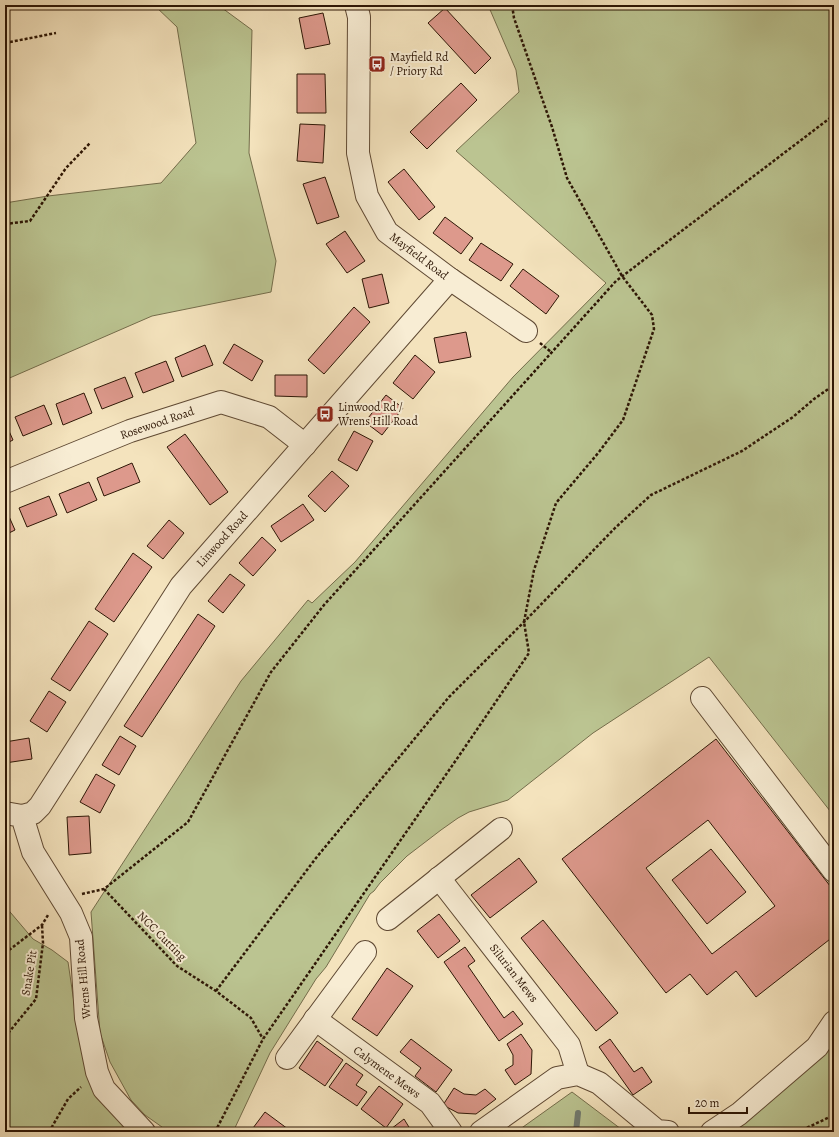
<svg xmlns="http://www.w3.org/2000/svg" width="839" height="1137" viewBox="0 0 839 1137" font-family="Alegreya,serif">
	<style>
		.green { fill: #bbc491; stroke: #746d4b }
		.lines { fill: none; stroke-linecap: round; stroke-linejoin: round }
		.stream { stroke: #707a6f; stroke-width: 6 }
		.building { fill: #dd998c; stroke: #2d1605; fill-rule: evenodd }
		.minor-casing { stroke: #5f4933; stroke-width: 24 }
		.path { stroke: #2d1605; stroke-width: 2.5; stroke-dasharray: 3 2; stroke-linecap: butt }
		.minor { stroke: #f8edd4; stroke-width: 22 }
		.labels { text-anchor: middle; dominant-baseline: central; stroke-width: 4; stroke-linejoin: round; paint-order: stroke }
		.poi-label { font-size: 12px; fill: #2d1605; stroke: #f8edd4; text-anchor: start }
		.street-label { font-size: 12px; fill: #2d1605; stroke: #f8edd4 }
	</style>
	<rect width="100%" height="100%" fill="#f4e3bd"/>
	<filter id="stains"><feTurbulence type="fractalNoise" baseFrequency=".005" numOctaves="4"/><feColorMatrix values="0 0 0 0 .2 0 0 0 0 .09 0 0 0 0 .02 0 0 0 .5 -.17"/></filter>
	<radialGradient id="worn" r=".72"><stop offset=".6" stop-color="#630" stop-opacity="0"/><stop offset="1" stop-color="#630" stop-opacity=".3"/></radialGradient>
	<g class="green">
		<path d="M154,5h64l34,25 -3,123 27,108 -5,31 -119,24 -147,64v-177l43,-7 113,-13 35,-40 -19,-116z"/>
		<path d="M488,5h346v811l-125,-159 -116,76 -85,67 -39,12 -11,6 -17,12 -34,26 -27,27 -6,8 -4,3 -44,73 -10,12 -46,74 -37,79h-64l-24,-17 -14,-15 -21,-38 -10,-29 -9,-121 150,-231 67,-81 4,3 43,-41 158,-185 93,-94 -150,-132 63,-59 -3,-22z"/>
		<path d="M5,906l28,33 19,11 16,12 12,81 10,38 40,51h-125z"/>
		<path d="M834,1043v89h-111l8,-4z"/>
		<path d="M572,1092l49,37 9,3h-114z"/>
	</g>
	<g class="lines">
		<path class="stream" d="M576,1132l2,-19"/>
	</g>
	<g class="building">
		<path d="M445,8l46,50 -16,16 -47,-51z"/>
		<path d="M323,13l7,31 -25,5 -6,-31z"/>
		<path d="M297,74h28l1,39h-29z"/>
		<path d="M461,83l16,17 -50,49 -17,-17z"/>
		<path d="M300,124l25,1 -2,38 -26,-2z"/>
		<path d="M404,169l31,38 -16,13 -31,-38z"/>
		<path d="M325,177l14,40 -22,7 -14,-40z"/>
		<path d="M445,217l28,21 -12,16 -28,-21z"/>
		<path d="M345,231l20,30 -18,12 -21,-29z"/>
		<path d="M481,243l32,21 -12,17 -32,-21z"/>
		<path d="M523,269l36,27 -13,18 -36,-28z"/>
		<path d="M382,274l7,29 -20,5 -7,-29z"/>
		<path d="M354,307l16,15 -46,52 -16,-14z"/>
		<path d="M466,332l5,25 -32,6 -5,-25z"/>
		<path d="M234,344l29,17 -11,20 -29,-18z"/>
		<path d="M205,345l8,20 -31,12 -7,-19z"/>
		<path d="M415,355l20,17 -22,27 -20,-16z"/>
		<path d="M166,361l8,20 -31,12 -8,-20z"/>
		<path d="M275,375h32v22l-32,-1z"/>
		<path d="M125,377l8,20 -31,12 -8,-20z"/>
		<path d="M84,393l8,20 -29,12 -7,-21z"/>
		<path d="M386,395l17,13 -21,27 -17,-13z"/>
		<path d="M44,405l8,19 -29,12 -8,-19z"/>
		<path d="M5,422l8,18 -8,4z"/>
		<path d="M354,431l19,10 -16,30 -19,-11z"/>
		<path d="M185,434l43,58 -18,13 -43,-58z"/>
		<path d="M132,463l8,19 -36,14 -7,-18z"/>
		<path d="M332,471l17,15 -24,26 -17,-16z"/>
		<path d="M89,482l8,18 -30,13 -8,-19z"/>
		<path d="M49,496l8,19 -30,12 -8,-19z"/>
		<path d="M303,504l11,16 -33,22 -10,-16z"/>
		<path d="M5,512h2l8,18 -10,5z"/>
		<path d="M169,520l15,13 -21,26 -16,-13z"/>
		<path d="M262,537l14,13 -23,26 -14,-13z"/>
		<path d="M133,553l19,14 -38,55 -19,-13z"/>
		<path d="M230,574l15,11 -22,28 -15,-12z"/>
		<path d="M198,614l17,12 -73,111 -18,-11z"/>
		<path d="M89,621l19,13 -38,57 -19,-12z"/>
		<path d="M49,691l17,11 -19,30 -17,-11z"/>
		<path d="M120,736l16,10 -17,29 -17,-10z"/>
		<path d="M29,738l3,21 -27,4v-21z"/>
		<path d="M716,739l118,152v45l-78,61 -20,-26 -29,24 -17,-21 -24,19 -104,-134zM708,820l67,86 -63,48 -66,-86z"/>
		<path d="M96,774l19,11 -15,28 -20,-11z"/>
		<path d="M89,816l2,37 -22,2 -2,-38z"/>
		<path d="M711,849l35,43 -39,32 -35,-44z"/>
		<path d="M519,858l18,24 -47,36 -19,-23z"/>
		<path d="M439,914l21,27 -22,17 -21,-27z"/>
		<path d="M543,920l75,93 -22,18 -75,-93z"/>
		<path d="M465,947l10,14 -7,5 36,52 9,-7 10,13 -24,17 -55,-79z"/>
		<path d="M387,968l26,18 -36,50 -25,-17z"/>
		<path d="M521,1034l11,16 -1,24 -16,11 -10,-15 8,-5v-10l-6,-11z"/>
		<path d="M411,1039l41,31 -16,22 -21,-16 6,-8 -21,-16z"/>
		<path d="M610,1039l24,33 8,-5 10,15 -19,13 -34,-48z"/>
		<path d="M317,1041l26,19 -18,26 -26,-18z"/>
		<path d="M346,1063l17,12 -7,10 11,7 -10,14 -28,-19z"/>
		<path d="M379,1086l24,18 -17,24 -25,-19z"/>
		<path d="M454,1088l10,6 12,1 9,-6 11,10 -20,15 -18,-1 -15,-8z"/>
		<path d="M265,1112l27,20h-42z"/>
		<path d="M404,1119l8,13h-25z"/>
	</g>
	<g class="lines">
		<g class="minor-casing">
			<g id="minor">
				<path d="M356,5l3,12 -1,136 9,43 20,36 63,47 76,52"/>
				<path d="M5,482l125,-51 91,-29 48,15 36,28"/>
				<path d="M702,698l132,173"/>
				<path d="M5,813l17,3 11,36 38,61 10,24 5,81 11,54 7,17 40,43"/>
				<path d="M22,816l11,-3 7,-7 141,-220 269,-307"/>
				<path d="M439,878l130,167 9,29"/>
				<path d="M388,919l113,-90"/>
				<path d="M315,1019l115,84 21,29"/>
				<path d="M287,1058l78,-106"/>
				<path d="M481,1132l76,-54 21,-4 21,9 58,48 11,1"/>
				<path d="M712,1132l27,-18 78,-67 17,-25"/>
			</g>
		</g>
		<g class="path">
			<path d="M5,43l51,-10"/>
			<path d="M5,64l3,17h-3"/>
			<path d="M5,224l25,-3 36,-53 24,-25"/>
			<path d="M540,343l11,9"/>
			<path d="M104,889l73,77 39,25 35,27 12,21"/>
			<path d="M82,894l22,-5 84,-67 83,-150 53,-67 292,-324 218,-166"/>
			<path d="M5,953l37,-28 6,-10"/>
			<path d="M216,991l100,-133 133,-161 75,-75 91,-94 36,-33 91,-44 51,-34 21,-18 20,-14"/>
			<path d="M5,1037l31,-38 7,-56 -1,-18"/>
			<path d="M49,1132l19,-33 13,-12"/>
			<path d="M215,1132l48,-93 200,-289 66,-97 -5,-31 10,-52 22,-67 43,-51 24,-32 31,-91 -2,-14 -30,-39 -55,-98 -15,-51 -38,-109 -2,-13"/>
			<path d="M798,1132l36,-17"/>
		</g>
		<use href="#minor" class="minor"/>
	</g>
	<defs>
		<g id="bus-square" transform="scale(0.9)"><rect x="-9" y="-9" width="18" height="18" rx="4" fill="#8f2418" stroke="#f8edd4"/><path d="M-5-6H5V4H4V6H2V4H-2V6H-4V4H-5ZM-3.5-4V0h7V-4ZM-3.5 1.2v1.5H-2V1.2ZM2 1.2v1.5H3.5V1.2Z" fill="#fff"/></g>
	</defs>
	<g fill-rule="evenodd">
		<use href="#bus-square" x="377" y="64"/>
		<use href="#bus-square" x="325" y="414"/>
	</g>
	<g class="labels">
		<g class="poi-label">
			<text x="390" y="57">Mayfield Rd<tspan x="390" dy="14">/ Priory Rd</tspan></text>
			<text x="338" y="407">Linwood Rd /<tspan x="338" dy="14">Wrens Hill Road</tspan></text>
		</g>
		<g class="street-label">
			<text transform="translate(419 256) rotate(37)">Mayfield Road</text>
			<text transform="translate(157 423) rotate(-19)">Rosewood Road</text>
			<text transform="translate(222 539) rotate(-48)">Linwood Road</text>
			<text transform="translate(162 936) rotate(45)">NCC Cutting</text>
			<text transform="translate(29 973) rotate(-81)">Snake Pit</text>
			<text transform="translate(514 973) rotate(52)">Silurian Mews</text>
			<text transform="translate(83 979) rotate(-95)">Wrens Hill Road</text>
			<text transform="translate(387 1072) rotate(36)">Calymene Mews</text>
		</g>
	</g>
	<rect width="839" height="1137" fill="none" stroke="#f4e3bd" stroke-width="20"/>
	<rect x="6" y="6" width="827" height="1125" fill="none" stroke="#2d1605" stroke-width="2"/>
	<rect x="10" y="10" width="819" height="1117" fill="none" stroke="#2d1605"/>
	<path d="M689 1107v6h58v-6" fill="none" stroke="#2d1605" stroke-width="2"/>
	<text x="695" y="1107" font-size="12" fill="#2d1605" stroke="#f8edd4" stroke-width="3" paint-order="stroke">20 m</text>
	<rect width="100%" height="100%" filter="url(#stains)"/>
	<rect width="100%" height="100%" fill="url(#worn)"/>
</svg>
